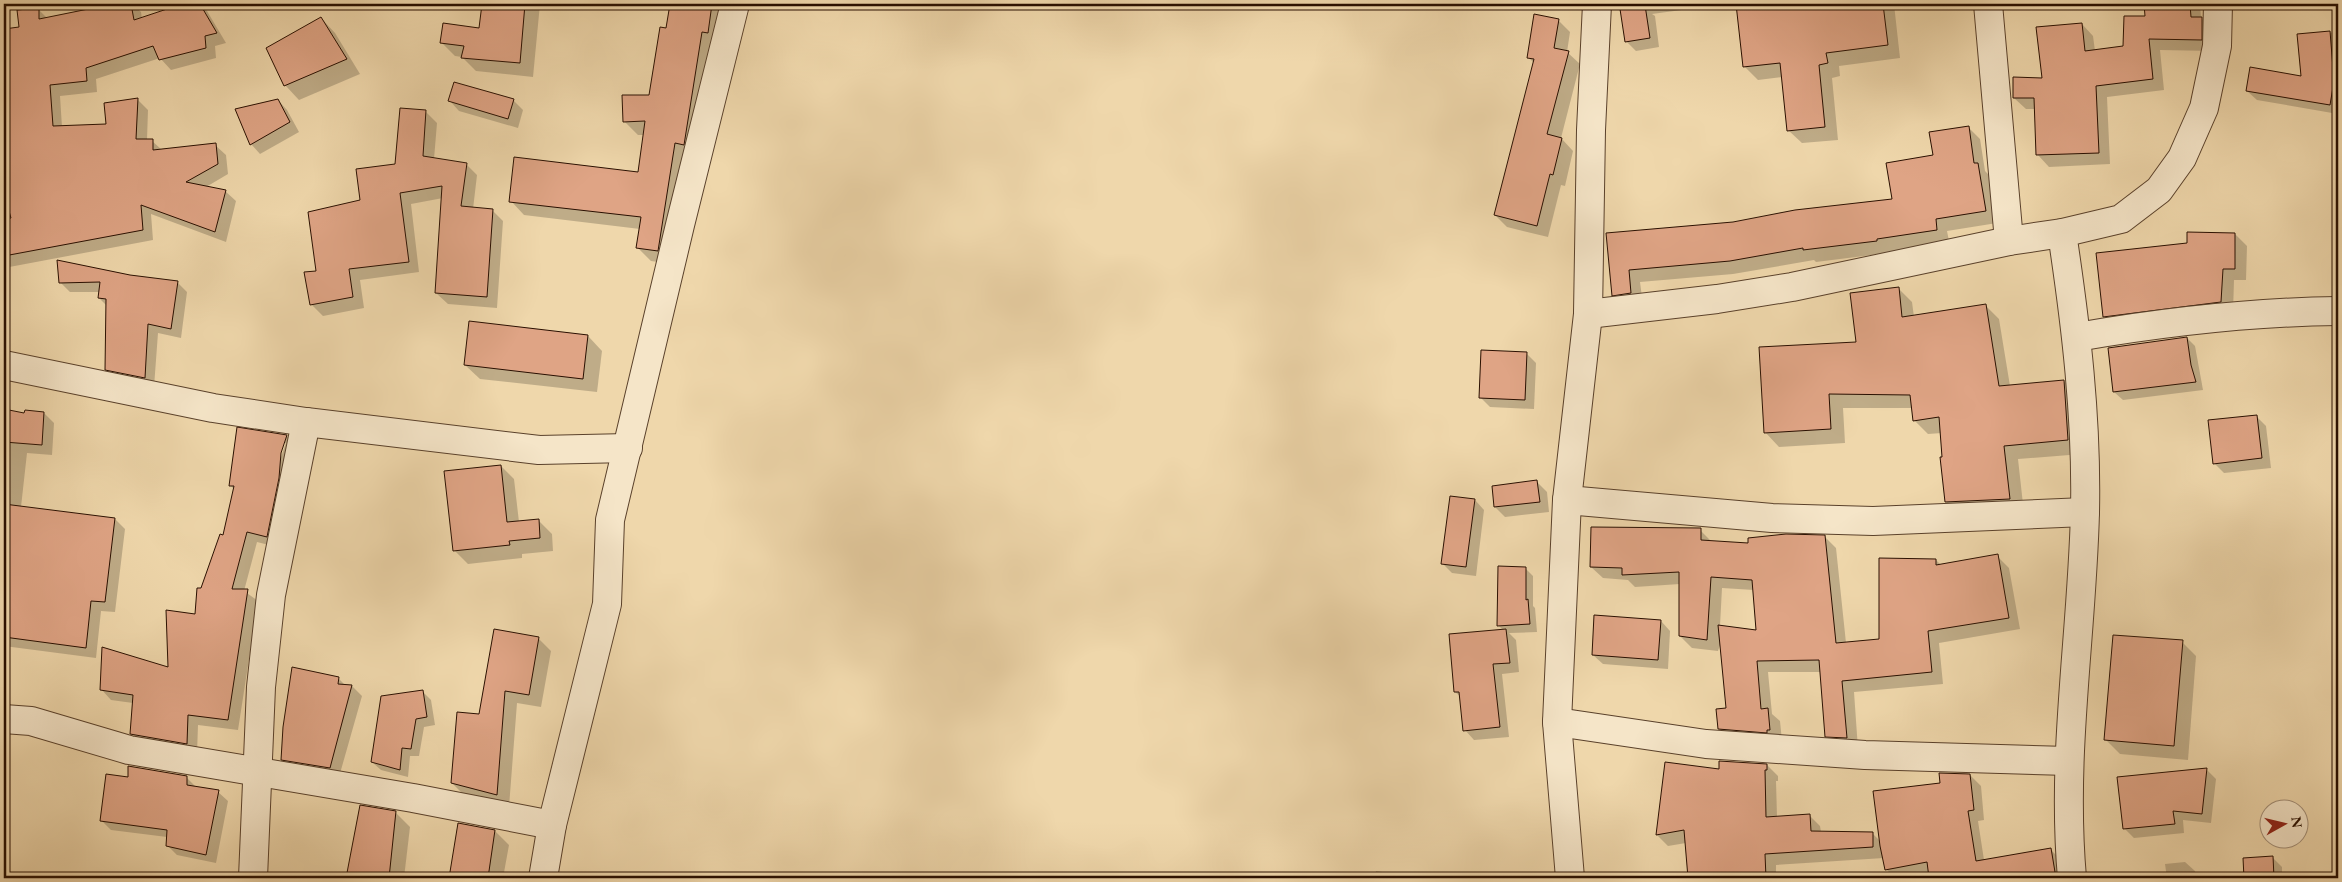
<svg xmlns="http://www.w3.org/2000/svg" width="2342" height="882" viewBox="0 0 2342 882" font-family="'EB Garamond',serif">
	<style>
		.shadow { fill: #0003; fill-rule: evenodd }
		.building { fill: #dfa485; stroke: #290f00 }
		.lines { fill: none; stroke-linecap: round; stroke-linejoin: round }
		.minor-casing { stroke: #5a412b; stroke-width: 30 }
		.minor { stroke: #f5e5c8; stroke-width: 28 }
	</style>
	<rect width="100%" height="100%" fill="#efd7ab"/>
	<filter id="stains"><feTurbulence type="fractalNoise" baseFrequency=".004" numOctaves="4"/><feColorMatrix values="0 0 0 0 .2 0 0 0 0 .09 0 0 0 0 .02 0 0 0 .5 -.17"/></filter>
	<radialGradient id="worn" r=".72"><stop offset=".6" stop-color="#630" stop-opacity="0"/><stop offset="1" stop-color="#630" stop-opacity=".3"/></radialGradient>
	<g class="shadow">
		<path d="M119,4h13l9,8 1,7 44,-15h14l7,7 19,32 -11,3 1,12 -45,12 -11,-12 -64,21 1,13 -37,4 2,31 45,-2 31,-25 10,10 -1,30 5,1 10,9 53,-5 11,10 2,19 -22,13 19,4 11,10 -10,41 -75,-28 2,26 -149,28v-48l8,-1 -8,-30v-159l16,-2 18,-19 10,10z"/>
		<path d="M483,4h57l-7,73 -57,-6 -14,-14 -7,-1 -14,-14 39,-13z"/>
		<path d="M671,4h57l-57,260 -20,-3 -14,-14 3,-18 -116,-14 -13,-14 128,-28 6,-38h-7l-14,-14 27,-25z"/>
		<path d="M1634,4h59h-5l1,5 -37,5 3,2 4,31 -23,4 -10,-10 12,-33z"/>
		<path d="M1737,4h157l6,54 -61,8 1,10 -8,2 6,62 -36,3 -14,-13 -5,-53 -25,3 -14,-14z"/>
		<path d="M2145,4h55l1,14 12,12v21l-53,-1 4,40 -57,7 3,67 -61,3 -11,-12 -3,-46h-9l-12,-11 29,-19 39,-55 11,12 2,15 30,-3 21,-30z"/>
		<path d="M321,18l14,15 25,41 -61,26 -14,-15z"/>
		<path d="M1558,20l12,12 -3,20 13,12 -19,74 12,13 -8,35 -4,-1 -13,52 -41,-10 -12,-12 40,-151 -7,-7z"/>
		<path d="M2338,32v82l-81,-14 -10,-9 55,-13 -4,-43z"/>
		<path d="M278,100l9,10 12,22 -39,22 -9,-10z"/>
		<path d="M513,100l10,10 -5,18 -59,-17 -9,-10z"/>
		<path d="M426,112l11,11 -3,36 32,5 11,11 -4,34 19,1 11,11 -6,87 -49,-4 -12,-11 7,-95 -32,6 8,68 -59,8 4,28 -41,8 -11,-11 -7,-32 13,-1 43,-71 35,-36z"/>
		<path d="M1968,127l12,12 5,32 5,5 7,47 -50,8 2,10 -61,12 -72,9 -2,-2 -81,14 -93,8 3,23 -18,2 -12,-12 -6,-61 126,-11 160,-23 41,-44z"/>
		<path d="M2235,234l12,12 -1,34h-12l-1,33 -117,15 -12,-12 84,-72z"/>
		<path d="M130,276l47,6 10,10 -6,46 -23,-5 -4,54 -38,-8 -10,-10 1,-63 -8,-8 1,-6h-30l-10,-10z"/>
		<path d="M1898,288l14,14 2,15 71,-12 14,14 11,67 54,-5 14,14 4,59 -64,5 6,54 -64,3 -14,-14 -4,-69 -14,1 -14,-14 -1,-12h-70l2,35 -66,4 -14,-15 92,-89z"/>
		<path d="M470,323l118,13 14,15 -5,41 -117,-13 -15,-14z"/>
		<path d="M2187,338l8,8 8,44 -80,10 -9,-8z"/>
		<path d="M1527,354l9,9 -2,46 -44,-2 -10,-10z"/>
		<path d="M4,410l21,4 19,-1 10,10 -2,32 -25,-2 -6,54 94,12 10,10 -10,83 -14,-1 -5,47 -92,-12z"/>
		<path d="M2256,416l10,10 5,42 -47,5 -10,-10z"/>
		<path d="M238,429l49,7 10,10 -20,101 -20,-5 -13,49 14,10 -20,129 -40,-5 -1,29 -55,-10 -10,-10 1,-31 -22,-3 -10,-11 68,-20 27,-54 6,-26 22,-53 11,-46 -5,-5zM283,443h3l-6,17 -2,-1z"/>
		<path d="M501,466l13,13 5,43 19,-2 14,14 1,17 -31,3v4l-54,6 -14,-14z"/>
		<path d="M1537,482l10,10 2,20 -44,5 -10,-10z"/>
		<path d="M1475,500l9,10 -8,66 -24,-3 -10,-10z"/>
		<path d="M1700,530l12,12 38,2 74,-8 12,12 10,95 34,-3 56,-80 5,5 56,-9 12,12 11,61 -81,14 4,41 -89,8 4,57 -20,-1 -12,-12 -5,-64h-53l4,42 8,7 2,20h-51l-12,-12 8,-20 -6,-67 -3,9 -26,-3 -12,-12v-52l-45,3 -7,-7 -25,-2 -12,-11zM1722,588l32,2 4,41 -38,-5z"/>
		<path d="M1526,569l7,7v30l2,2 2,24 -28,1 7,7 3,32 -17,2 7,63 -35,3 -9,-10 -4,-33 -6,-5 48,-62 -4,-4z"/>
		<path d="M1661,621l9,10 -2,38 -65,-5 -10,-9z"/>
		<path d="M538,638l13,13 -10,56 -24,-4 -8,104 -45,-12 -12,-12 28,-67z"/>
		<path d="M2182,642l14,14 -8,104 -68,-6 -14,-14z"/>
		<path d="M338,678l8,8h6l10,10 -23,81 -47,-8 -10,-10z"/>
		<path d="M423,692l8,8 4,25 -11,2 -5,29h-9l-2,21 -27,-7 -9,-8z"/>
		<path d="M1767,765l11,11v5h-2l1,36 32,-2 11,11 1,6 51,1 8,8 62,-57 28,-9 11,11 3,34 -6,1 6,39 66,-11 11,11 4,18h-134l-1,-4 -35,4 -9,-9 -2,-11 -108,7v13h-86l-4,-35 -18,3 -11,-11 63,-64z"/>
		<path d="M2206,769l10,10 -5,44 -28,-3 1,13 -50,5 -10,-10z"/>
		<path d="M186,777l10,10 22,5 10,9 -12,62 -39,-8 -10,-10v-8l-56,-7 -10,-10z"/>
		<path d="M361,806l34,6 15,15 -6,51h-57z"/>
		<path d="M459,824l36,7 14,14 -6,33h-75h22z"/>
		<path d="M2272,857l10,10v11h-37v-19z"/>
		<path d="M2185,862l10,9 1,7h-29l-2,-14z"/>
		<path d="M1376,871l43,7h-44z"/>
	</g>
	<g class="building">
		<path d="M113,4h18l3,16 48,-16h18l17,29 -12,3 1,12 -47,12 -6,-14 -67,22 1,13 -37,4 3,41 53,-2 -2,-21 34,-5 -2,41h17v11l63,-7 2,21 -32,18 40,8 -11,42 -74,-27 2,25 -139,26v-37l7,-1 -7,-24v-165l15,-2 -2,-17 22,-2v11z"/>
		<path d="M482,4h43l-5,59 -59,-5 3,-12 -24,-3 3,-20 36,5z"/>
		<path d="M670,4h42l-4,29 -6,-1 -18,113 -9,-2 -17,108 -22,-3 5,-31 -132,-15 5,-45 124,15 7,-51 -22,1 -1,-27h27l11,-68 6,1z"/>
		<path d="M1736,4h147l5,41 -62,8 2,10 -9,2 6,62 -38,4 -7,-68 -37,4z"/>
		<path d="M2144,4h46l1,13h11v23l-53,-1 4,40 -57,7 3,67 -63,2 -2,-57h-21v-21l29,1 -6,-51 46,-4 3,28 38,-5 1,-30h21z"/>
		<path d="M1645,5l5,33 -25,4 -5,-33z"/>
		<path d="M1534,14l25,5 -5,29 15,3 -22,83 15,4 -9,37 -3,-1 -13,52 -43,-11 40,-156 -7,-1z"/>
		<path d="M321,17l26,42 -63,27 -18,-38z"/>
		<path d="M2330,31l4,50 -4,24 -84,-14 4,-24 51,9 -4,-42z"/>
		<path d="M454,82l60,17 -6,20 -60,-18z"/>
		<path d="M278,99l12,23 -40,23 -15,-36z"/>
		<path d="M400,108l26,2 -3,46 44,7 -6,43 32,3 -6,88 -52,-4 7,-107 -42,7 9,69 -60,7 4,28 -43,8 -6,-33 12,-1 -8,-59 52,-12 -4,-31 39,-5z"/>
		<path d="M1969,126l5,37h4l8,48 -50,8 1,11 -60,9v2l-74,9v-2l-73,13 -101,9 2,23 -19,3 -6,-63 127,-11 62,-12 97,-11 -6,-36 47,-8 -4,-23z"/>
		<path d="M2187,232l48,1v36h-12l-2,33 -118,15 -7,-64 91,-10z"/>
		<path d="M57,260l73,15 48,6 -7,48 -23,-5 -3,54 -40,-8 1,-71 -8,-1 2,-16 -41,1z"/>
		<path d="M1899,287l3,30 84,-13 13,82 65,-6 4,60 -64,6 6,53 -65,3 -5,-45h2l-3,-40 -26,4 -3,-26 -81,-1 2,35 -67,4 -5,-86 97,-5 -6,-49z"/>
		<path d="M469,321l119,14 -5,44 -119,-14z"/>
		<path d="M2187,337l4,28 5,17 -83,10 -5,-44z"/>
		<path d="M1481,350l46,2 -2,48 -46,-2z"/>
		<path d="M4,409l20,4 1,-3 19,2 -2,33 -38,-3z"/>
		<path d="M2257,415l5,43 -49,6 -5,-44z"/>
		<path d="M237,427l50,8 -6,18 -2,25 -12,59 -20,-5 -15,57h16l-20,131 -40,-5 -1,29 -57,-10 3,-39 -33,-5 2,-43 66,20 -2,-57 29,4 2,-26h4l19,-54 3,1 11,-49h-5z"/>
		<path d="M501,465l6,57 32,-3 1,19 -31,3 1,4 -57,6 -9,-80z"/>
		<path d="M1537,480l3,22 -46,5 -2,-21z"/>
		<path d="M1450,496l25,3 -9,68 -25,-3z"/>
		<path d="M4,504l111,14 -10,84 -14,-1 -5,47 -82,-11z"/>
		<path d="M1591,527l110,1v12l47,3v-5l38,-4 39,1 11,108 43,-4v-81l57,1v6l62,-11 11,64 -81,13 4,41 -90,9 5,57 -22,-1 -6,-77 -62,1 4,48 7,-1 2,22h-3v3l-49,-4 -2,-20 10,-1 -8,-83 38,5 -4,-50 -41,-3 -4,63 -28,-4v-64l-57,3v-7l-32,-1z"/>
		<path d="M1498,566l28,1v33l2,-1 2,25 -33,2z"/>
		<path d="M1594,615l67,5 -3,40 -66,-5z"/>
		<path d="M494,629l45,8 -10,58 -24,-4 -8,104 -46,-12 6,-71 22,2z"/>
		<path d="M1506,629l4,34 -17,1 7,63 -37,4 -4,-39h-5l-5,-58z"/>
		<path d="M2113,635l70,5 -9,106 -70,-6z"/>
		<path d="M292,667l47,10 -1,7 14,1 -22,83 -49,-8 2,-33z"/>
		<path d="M423,690l4,27 -11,2 -5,30 -9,-1 -2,22 -29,-8 10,-66z"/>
		<path d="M1719,761l48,3v6h-2l1,47 44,-3 1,17 62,1v15l-108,7 1,24h-78l-4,-48 -28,5 9,-73 54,7z"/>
		<path d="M128,766l59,10v9l32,5 -13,65 -40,-9 1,-16 -67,-9 6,-47 22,3z"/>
		<path d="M2207,768l-5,46 -29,-3 2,13 -52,5 -6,-52z"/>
		<path d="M1939,773l31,1 4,36 -6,1 8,50 75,-13 5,30h-127l-2,-16 -42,8 -5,-24 -7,-55 67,-8z"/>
		<path d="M360,805l36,6 -7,67h-43z"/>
		<path d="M458,823l37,7 -7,48h-39z"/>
		<path d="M2273,856l1,22h-30l-1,-20z"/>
	</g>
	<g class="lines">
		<g class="minor-casing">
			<g id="minor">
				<path d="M1988,4l21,237"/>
				<path d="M2062,233c14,93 25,185 23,279 -3,123 -24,242 -13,366"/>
				<path d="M1588,314l129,-15 75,-12 217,-46 53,-8 59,-14 38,-29 23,-32 22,-50 13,-62 1,-42"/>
				<path d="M2077,337c87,-15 173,-25 261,-26"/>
				<path d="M4,365l209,43 93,14 233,28 89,-2"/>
				<path d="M1567,500l205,18 101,3 212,-9"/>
				<path d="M4,719l27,2 98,29 284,48 139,27"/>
				<path d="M1557,722l149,22 159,11 203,6"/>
				<path d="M253,878l8,-191 10,-92 35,-173"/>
				<path d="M543,878l9,-53 55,-221 3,-84 70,-295 55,-221"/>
				<path d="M1570,878l-13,-156 10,-222 21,-186 3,-184 6,-126"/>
			</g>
		</g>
		<use href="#minor" class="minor"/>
	</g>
	<rect width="2342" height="882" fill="none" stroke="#efd7ab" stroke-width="20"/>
	<rect x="5" y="5" width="2332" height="872" fill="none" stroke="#290f00" stroke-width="2.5"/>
	<rect x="10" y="10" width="2322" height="862" fill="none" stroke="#290f00"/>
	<g transform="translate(2284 824) rotate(82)"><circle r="24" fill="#f5e5c8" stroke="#a38f78"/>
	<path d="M0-4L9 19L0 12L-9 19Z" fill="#8f2418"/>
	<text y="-8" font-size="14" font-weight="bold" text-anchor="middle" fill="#290f00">N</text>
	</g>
	<rect width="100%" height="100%" filter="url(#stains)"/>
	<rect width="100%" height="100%" fill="url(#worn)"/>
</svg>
